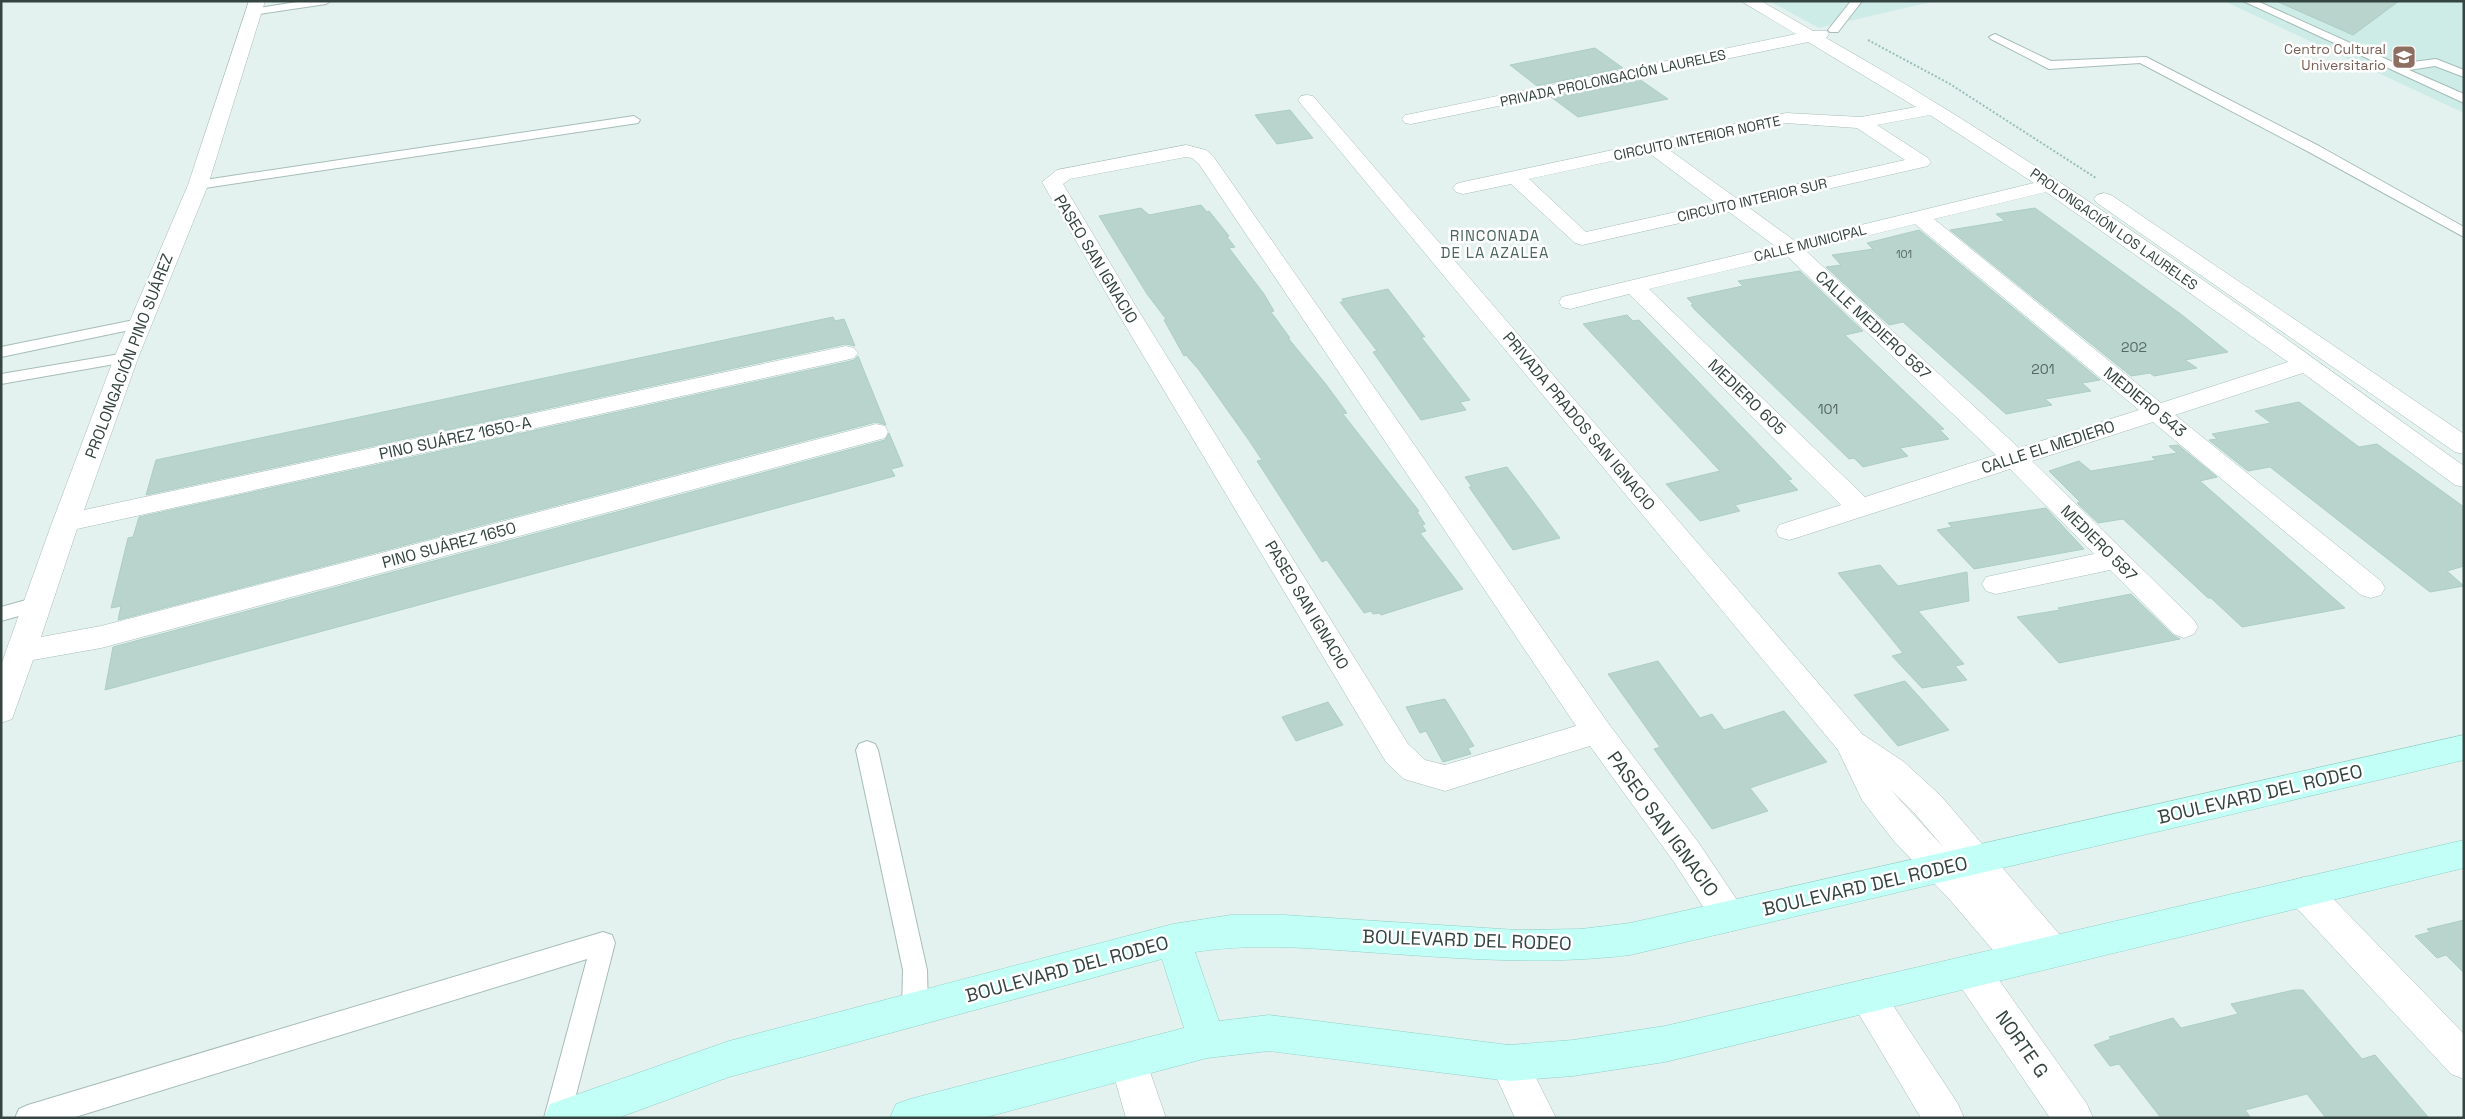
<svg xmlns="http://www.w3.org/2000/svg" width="2465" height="1119" viewBox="0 0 2465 1119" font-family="'Space Grotesk',sans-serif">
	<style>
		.education { fill: #cdebe7 }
		.building { fill: #b9d4cc; stroke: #accec5 }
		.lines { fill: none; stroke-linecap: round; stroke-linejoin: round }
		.lane-casing { stroke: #a6bdb8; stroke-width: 2 }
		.street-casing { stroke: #a6bdb8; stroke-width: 1 }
		.secondary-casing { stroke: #91d0c6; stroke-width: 1 }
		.path { stroke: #98bfb6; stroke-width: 2; stroke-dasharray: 2 2; stroke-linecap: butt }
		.lane { fill: #fff; fill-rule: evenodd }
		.street { fill: #fff; fill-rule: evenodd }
		.secondary { fill: #c1fff7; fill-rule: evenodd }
		.labels { text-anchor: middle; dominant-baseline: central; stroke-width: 5; stroke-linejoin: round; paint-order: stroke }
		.far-number-label { font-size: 11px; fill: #556863 }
		.far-education-label { font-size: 14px; fill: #785e54; stroke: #fff; text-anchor: end }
		.far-street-label { font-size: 14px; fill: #344440; stroke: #fff }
		.number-label { font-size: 14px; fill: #556863 }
		.far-neighbourhood-label { font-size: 15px; letter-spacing: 1px; fill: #4b675f; stroke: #fff }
		.street-label { font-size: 16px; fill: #344440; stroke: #fff }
		.near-street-label { font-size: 19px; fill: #344440; stroke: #fff }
	</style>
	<rect width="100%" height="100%" fill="#e4f2ef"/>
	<g class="education">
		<path d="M1769,1h166l-116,27z"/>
		<path d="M2224,1h240v112z"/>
	</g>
	<g class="building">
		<path d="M2276,1h123l-46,34z"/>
		<path d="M1595,48l28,20 -86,18 -27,-21z"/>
		<path d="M1639,79l29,20 -90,18 -27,-20z"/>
		<path d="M1290,110l23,28 -36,6 -22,-29z"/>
		<path d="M1201,205l6,7 2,-1 20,25 -2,1 8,10 -6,1 35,46 10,17 -3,1 19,26h-2l37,45 22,30 -4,1 76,97 -2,1 8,12 -3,1 4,6 -6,2 43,56 -82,26 -2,-2 -6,1 -2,-3 -7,2 -37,-53 -5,2 -65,-101 5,-1 -14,-21 -49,-69 -13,-15 -2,1 -20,-36 2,-1 -19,-25 -48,-78 42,-8 8,7z"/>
		<path d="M2035,208l147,107 46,37 -43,8 12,8 -43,8 -4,-3 -19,3 -181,-146 55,-9 -9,-7z"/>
		<path d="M1919,230l5,4 176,146 -18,3 9,8 -46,8 7,6 -46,9 -103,-92 -14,3 -63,-58 15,-2 -9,-10 41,-6 -6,-6z"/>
		<path d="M1800,271l63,60 -18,4 99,94 -4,1 9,9 -49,9 8,8 -45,11 -9,-9 -5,1 -154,-149 -4,-5 2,-1 -6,-6 56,-12 -5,-5z"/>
		<path d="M1388,289l37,48h-4l49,63 -10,2 6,8 -45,10 -48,-68 4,-1 -37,-49h4l-2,-3z"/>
		<path d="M1627,315l6,6 6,-1 153,159 -4,1 10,10 -63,15 5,6 -40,10 -34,-37 54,-13 -137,-147z"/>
		<path d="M833,317l2,4 9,-2 11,27 -9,-2 -700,151 10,-35z"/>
		<path d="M858,356l28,69 -10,-3 -758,198 3,-14 -10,2 17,-70 5,-1 6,-20 707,-155 8,-2z"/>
		<path d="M2299,402l60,45 18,-3 87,63v59l-17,5 17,15 -34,6 -160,-125 -22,4 -39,-31 8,-1 -5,-5 59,-11 -16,-12z"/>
		<path d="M889,433l14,33 -12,3 4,7 -790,214 8,-43 772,-207z"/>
		<path d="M2178,445l39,32 -17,4 145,127 -103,19 -31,-29h-3l-85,-79 -25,4 -21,-20 3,-1 -31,-31 30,-10 12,10 65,-11 -4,-3 25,-4 -8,-7z"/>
		<path d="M1507,467l28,37 25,34 -47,12 -44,-63h3l-7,-10z"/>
		<path d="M2046,508l38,41 -110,20 -37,-39 15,-3 -4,-4z"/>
		<path d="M1880,565l18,21 69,-14 2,29 -51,10 46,53 -9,2 12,14 -45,8 -30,-32 11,-3 -65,-80z"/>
		<path d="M2131,594l42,41 7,4 -121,24 -42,-46 43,-7 -2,-2z"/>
		<path d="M1658,661l42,57 12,-4 12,16 60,-19 43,51 -77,26 18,23 -56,18 -58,-80 6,-2 -52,-73z"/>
		<path d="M1905,681l44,49 -51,16 -44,-51z"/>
		<path d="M1445,699l29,47 -6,2 3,6 -28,8 -17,-31 -6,2 -14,-26z"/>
		<path d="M1328,702l15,23 -47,16 -14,-24z"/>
		<path d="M2464,920v53l-18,-18 -9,3 -22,-22 15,-4 -3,-3z"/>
		<path d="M2294,990h9l59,69 13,-4 54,63h-103l-19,-24 -62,16 6,8h-90l-42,-54 -9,2 -16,-21 17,-6 -2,-2 64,-19 8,10 57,-14 -7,-10z"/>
	</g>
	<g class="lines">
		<g class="lane-casing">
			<g id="lane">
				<path d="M303,1h28l-5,3 -73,11 -5,-3 5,-3z"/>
				<path d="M1851,1h11l-24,31h-8l-2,-2z"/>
				<path d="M2243,1h14l140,63 39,-5 28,11v7l-29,-11 -26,4 55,24v9z"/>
				<path d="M1995,34l56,27 95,-4 173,89 145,81v10l-155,-85 -169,-89 -91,6 -58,-30 -2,-2z"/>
				<path d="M634,116l6,4 -2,3 -440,66 -7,-4 7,-4z"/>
				<path d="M139,319l5,2 3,3 -3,3 -143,30v-10z"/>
				<path d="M126,353l8,5 -2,3 -131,23v-10z"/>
				<path d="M37,597l7,2 3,5 -3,5 -43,12v-14z"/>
				<path d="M867,741l8,3 3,6 49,220 1,39 -4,8 -9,4 -9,-4 -4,-8 1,-39 -47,-220 3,-6z"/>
				<path d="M603,932l9,3 3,8 -45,175h-26l43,-159 -515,159h-57l4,-9 9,-4z"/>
			</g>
		</g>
		<g class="street-casing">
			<g id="street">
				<path d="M249,1h16l-57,184 -70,173 -54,152 762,-164 8,2 4,5 -4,5 -8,2 -769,169 -36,108 60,-11 775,-202 9,2 3,6 -3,6 -784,210 -68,12 -21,59 -11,4v-57l5,-15 46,-128 62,-165 74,-173z"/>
				<path d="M1741,1h20l52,30h14l2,3 -3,4c223,126 429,279 638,428v21l-9,-2 -152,-112 -128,42 206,166 4,7 -4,7 -10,3 -10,-3 -208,-173 -121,39 162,159 4,7 -4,7 -10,4 -10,-4 -64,-64 -114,24 -10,-3 -4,-7 4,-7 108,-23 -84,-85 -211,68 -10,3 -10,-3 -3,-6 3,-6 62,-20 -212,-211 -59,15 -8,-2 -3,-5 3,-5 213,-51 -46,-34 -147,33 -7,-2 -64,-59 -48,10 -7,-2 -3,-4 3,-4 7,-2 323,-69 75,4 55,-10 -108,-65 -397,82 -6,-1 -3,-4 3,-4 6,-1 385,-80zM1930,115l104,68 -239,58 -47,-34 180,-41 3,-4 -3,-4 -51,-33zM1786,123l71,5 48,32 -169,38 -68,-49zM1649,153l67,50 -130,29 -57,-53zM2046,192l242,170 -127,41 -227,-184zM1915,224l224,186 -120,38 -213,-197zM1787,256l209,199 -131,42 -216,-208z"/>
				<path d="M1307,95l6,1 549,638 42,28 37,34 124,145 5,11 -5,11 -13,5 -14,-6 -3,7 -13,5 -13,-5 -58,-68 -58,-61 -31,-40 -24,-50 -537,-646 -3,-4 3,-4zM1890,789l27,27 27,32z"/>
				<path d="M1186,145l20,5 7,6 395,567 90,119 43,64 5,11 -5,11 -12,4 -12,-4 -43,-66 -84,-116 -145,45 -41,-12 -18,-17 -270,-452 -74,-128 15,-12zM1186,157l6,1 7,6 377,562 -131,39 -20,-5 -17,-16 -270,-434 -75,-126 7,-5z"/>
				<path d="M2104,193l7,2 353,239v20l-9,-2 -358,-249 -3,-4 3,-4z"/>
				<path d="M2304,877l12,4 148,153v45l-13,-5 -159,-171 -5,-11 5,-11z"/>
				<path d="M1971,955l13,4 103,145 6,14h-43l-92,-135 -5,-12 5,-12z"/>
				<path d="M1866,979l13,5 79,120 6,14h-43l-73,-122 5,-12z"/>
				<path d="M1129,1044l13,5 24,69h-40l-16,-56 6,-13z"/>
				<path d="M1509,1045l13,5 34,68h-41l-25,-55 6,-13z"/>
			</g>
		</g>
		<g class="secondary-casing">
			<path id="secondary" d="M2464,735v25l-834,195c-91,11 -174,3 -265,-3 -57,-4 -113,-9 -170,0l24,69 50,-6 240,30 64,-5 92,-14 799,-186v28l-799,194 -92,14 -64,5 -240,-30 -62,7 -224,60h-93l6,-14 14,-5 274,-71 -22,-69 -433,118 -111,41h-74l6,-14 179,-63 444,-117 58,-9h53l233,15 64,-1 49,-6z"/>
		</g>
		<path class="path" d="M1868,40l82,44 146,94"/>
		<use href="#lane" class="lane"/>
		<use href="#street" class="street"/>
		<use href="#secondary" class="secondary"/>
	</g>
	<defs>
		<g id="university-square" transform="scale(1.25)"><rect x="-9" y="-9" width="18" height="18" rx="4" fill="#8d6e63" stroke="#fff"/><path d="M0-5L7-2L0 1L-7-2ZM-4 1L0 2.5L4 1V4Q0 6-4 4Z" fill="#fff"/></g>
	</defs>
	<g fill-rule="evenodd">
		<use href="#university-square" x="2404" y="57"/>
	</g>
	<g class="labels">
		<g class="far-number-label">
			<text x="1904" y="254">101</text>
		</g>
		<g class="far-education-label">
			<text x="2386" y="49">Centro Cultural<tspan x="2386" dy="16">Universitario</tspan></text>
		</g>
		<g class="far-street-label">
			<text transform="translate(1613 78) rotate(-12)">PRIVADA PROLONGACIÓN LAURELES</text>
			<text transform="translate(1697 138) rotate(-12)">CIRCUITO INTERIOR NORTE</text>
			<text transform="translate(1752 200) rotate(-13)">CIRCUITO INTERIOR SUR</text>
			<text transform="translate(2114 229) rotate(35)">PROLONGACIÓN LOS LAURELES</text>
			<text transform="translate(1810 243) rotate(-14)">CALLE MUNICIPAL</text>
		</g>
		<g class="number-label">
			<text x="2134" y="347">202</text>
			<text x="2043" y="369">201</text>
			<text x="1828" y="409">101</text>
		</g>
		<g class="far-neighbourhood-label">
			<text x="1495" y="235">RINCONADA<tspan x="1495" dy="17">DE LA AZALEA</tspan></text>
		</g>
		<g class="street-label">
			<text transform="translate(1096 259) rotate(59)">PASEO SAN IGNACIO</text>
			<text transform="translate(1873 325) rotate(43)">CALLE MEDIERO 587</text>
			<text transform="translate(129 356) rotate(-69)">PROLONGACIÓN PINO SUÁREZ</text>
			<text transform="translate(1747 397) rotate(44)">MEDIERO 605</text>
			<text transform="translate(2145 402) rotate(39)">MEDIERO 543</text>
			<text transform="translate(1579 421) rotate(50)">PRIVADA PRADOS SAN IGNACIO</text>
			<text transform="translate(455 438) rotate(-12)">PINO SUÁREZ 1650-A</text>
			<text transform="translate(2048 447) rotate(-18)">CALLE EL MEDIERO</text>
			<text transform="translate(2099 543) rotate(45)">MEDIERO 587</text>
			<text transform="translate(449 545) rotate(-15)">PINO SUÁREZ 1650</text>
			<text transform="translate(1307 605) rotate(59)">PASEO SAN IGNACIO</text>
		</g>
		<g class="near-street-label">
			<text transform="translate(2260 794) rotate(-13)">BOULEVARD DEL RODEO</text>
			<text transform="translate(1663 824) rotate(54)">PASEO SAN IGNACIO</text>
			<text transform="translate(1865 886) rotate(-13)">BOULEVARD DEL RODEO</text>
			<text transform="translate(1467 940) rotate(2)">BOULEVARD DEL RODEO</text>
			<text transform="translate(1067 969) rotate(-15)">BOULEVARD DEL RODEO</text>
			<text transform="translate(2022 1044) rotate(55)">NORTE G</text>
		</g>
	</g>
	<rect width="2465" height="1119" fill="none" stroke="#344440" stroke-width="5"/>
</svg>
